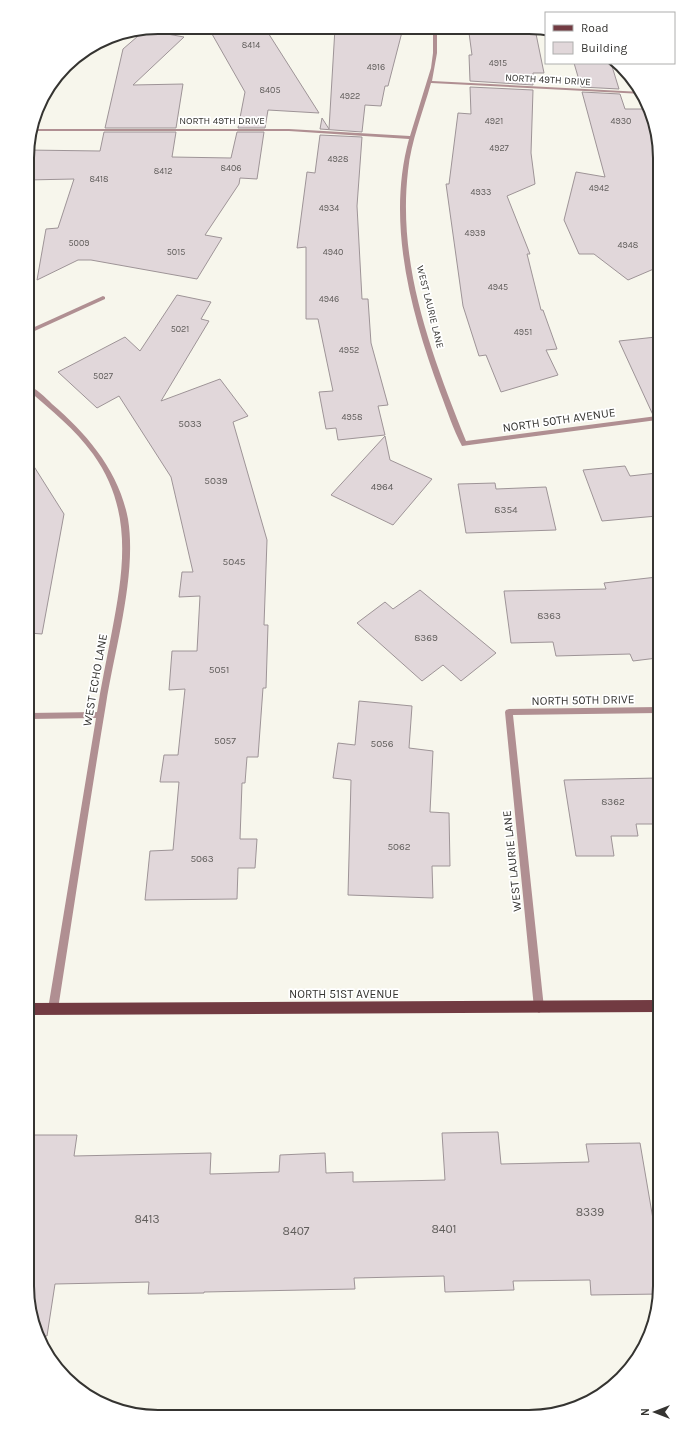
<svg xmlns="http://www.w3.org/2000/svg" width="687" height="1444" viewBox="0 0 687 1444" font-family="Karla,sans-serif">
	<style>
		.building { fill: #e1d7da; stroke: #9e9497 }
		.lines { fill: none; stroke-linecap: round; stroke-linejoin: round }
		.minor { fill: #b08f92; fill-rule: evenodd }
		.primary { fill: #723b42; fill-rule: evenodd }
		.labels { text-anchor: middle; dominant-baseline: central; stroke-width: 3.5; stroke-linejoin: round; paint-order: stroke }
		.far-number-label { font-size: 9px; fill: #605d5b }
		.far-street-label { font-size: 10px; fill: #353431; stroke: #fff }
		.number-label { font-size: 10px; fill: #605d5b }
		.street-label { font-size: 12px; fill: #353431; stroke: #fff }
		.near-number-label { font-size: 12px; fill: #605d5b }
		.rim { fill: none; stroke: #353431; stroke-width: 2 }
	</style>
	<rect width="100%" height="100%" fill="#f7f6ec"/>
	<g class="building">
		<path d="M208,27l29,1 3,3 25,-3 54,85 -51,-3 -3,18h-27l7,-36z"/>
		<path d="M335,28h47v4h20l-14,54h-3l-4,20 -16,-1 -3,27 -42,-3 2,-11 7,11z"/>
		<path d="M487,29h48l9,44h-11v12l-63,-4 -1,-26h3l-3,-22h18z"/>
		<path d="M145,30l39,7 -51,48 50,-1 -7,44h-71l18,-79z"/>
		<path d="M574,63h37l8,26 -38,-2z"/>
		<path d="M470,87l63,3 -2,63 4,31 -28,12 23,58h-3l14,56h2l14,39 -11,1 12,25 -57,17 -15,-37 -7,1 -16,-50 -17,-122h3l9,-71 13,1z"/>
		<path d="M582,92l38,2 5,15h23l8,23v136l-28,12 -34,-26h-15l-15,-34 12,-48 29,5z"/>
		<path d="M104,132h72l-4,25 59,1 6,-26h27l-7,47 -17,-1 -1,6 -34,51 17,3 -25,41 -106,-19h-13l-41,20 9,-51 12,-1 16,-49 -47,1v-30l73,1z"/>
		<path d="M320,135l42,2 -5,69 5,93h6l3,44 17,62 -10,1 7,29 -47,5 -2,-12 -10,1 -7,-37 14,-1 -15,-72h-12v-72l-9,1 10,-76 8,1z"/>
		<path d="M177,295l34,7 -10,17 8,2 -48,80 59,-22 28,37 -15,6 34,118 -3,85h4l-2,63h-3l-5,69h-11l-2,26h-3l-2,56h17l-2,29h-17l-1,31 -92,1 5,-49 23,-1 6,-68h-19l4,-27h14l7,-66 -16,1 3,-39h25l3,-55 -21,1 3,-25h11l-22,-95 -52,-81 -22,12 -39,-36 67,-35 15,14z"/>
		<path d="M656,337l1,78h-4l-34,-74z"/>
		<path d="M385,436l5,24 42,19 -39,46 -62,-30z"/>
		<path d="M28,457l36,57 -22,120 -13,-1z"/>
		<path d="M625,466l5,10 27,-3v43l-55,5 -19,-51z"/>
		<path d="M495,483l1,6 50,-2 10,43 -90,3 -8,-49z"/>
		<path d="M657,577v81l-24,3 -3,-7 -74,2 -3,-14 -42,1 -7,-52 102,-2 -2,-6z"/>
		<path d="M420,590l76,63 -35,28 -18,-16 -21,16 -65,-58 28,-21 8,7z"/>
		<path d="M359,701l53,5 -3,42 24,3 -3,61 19,1 1,53h-18l1,32 -85,-3 3,-115 -18,-2 5,-35 17,2z"/>
		<path d="M658,778v46h-22l2,12h-27l3,20h-38l-12,-76z"/>
		<path d="M498,1132l3,32 88,-2 -3,-18 54,-1 20,117v34l-69,1 -1,-15 -77,1 1,9 -69,2 -1,-16 -90,2 1,11 -151,3v1l-56,1 1,-12 -94,2 -8,52h-9l-6,-16 -1,-185h46l-3,21 137,-3 -1,21 69,-2 1,-17 45,-2 1,20 27,-1v10l92,-2 -3,-47z"/>
	</g>
	<g class="lines">
		<g class="minor">
			<path d="M433,29h4v24l-5,28 210,11 1,2 -212,-11c-8,29 -20,58 -23,88 -11,94 24,185 58,270l191,-25v4l-195,26c-9,-17 -15,-36 -22,-54 -29,-79 -54,-169 -31,-253l-120,-8h-257l1,-2h256l121,7 21,-68 2,-15z"/>
			<path d="M103,296l2,1v2l-77,35v-4z"/>
			<path d="M28,385c9,4 17,12 24,19 35,30 67,67 76,115 9,56 -13,128 -22,185 -17,102 -32,203 -48,305l-2,3 -3,2 -3,-2 -2,-3 48,-291 -67,1v-6l68,-1c4,-27 10,-54 15,-81 12,-63 21,-121 -19,-177 -18,-25 -42,-44 -65,-64z"/>
			<path d="M658,707v6l-145,2 31,293 -2,3 -3,2 -3,-2 -2,-3 -29,-296 1,-2 3,-1z"/>
		</g>
		<path class="primary" d="M659,1000v12l-629,3v-12z"/>
	</g>
	<g class="labels">
		<g class="far-number-label">
			<text x="251" y="45">8414</text>
			<text x="498" y="63">4915</text>
			<text x="376" y="67">4916</text>
			<text x="270" y="90">8405</text>
			<text x="350" y="96">4922</text>
			<text x="494" y="121">4921</text>
			<text x="621" y="121">4930</text>
			<text x="499" y="148">4927</text>
			<text x="338" y="159">4928</text>
			<text x="231" y="168">8406</text>
			<text x="163" y="171">8412</text>
			<text x="99" y="179">8418</text>
			<text x="599" y="188">4942</text>
			<text x="481" y="192">4933</text>
			<text x="329" y="208">4934</text>
			<text x="475" y="233">4939</text>
			<text x="79" y="243">5009</text>
			<text x="628" y="245">4948</text>
			<text x="176" y="252">5015</text>
			<text x="333" y="252">4940</text>
			<text x="498" y="287">4945</text>
			<text x="329" y="299">4946</text>
			<text x="180" y="329">5021</text>
			<text x="523" y="332">4951</text>
			<text x="349" y="350">4952</text>
			<text x="103" y="376">5027</text>
			<text x="352" y="417">4958</text>
		</g>
		<g class="far-street-label">
			<text transform="translate(548 80) rotate(3)">NORTH 49TH DRIVE</text>
			<text x="222" y="121">NORTH 49TH DRIVE</text>
			<text transform="translate(430 307) rotate(76)">WEST LAURIE LANE</text>
		</g>
		<g class="number-label">
			<text x="190" y="424">5033</text>
			<text x="216" y="481">5039</text>
			<text x="382" y="487">4964</text>
			<text x="506" y="510">8354</text>
			<text x="234" y="562">5045</text>
			<text x="549" y="616">8363</text>
			<text x="426" y="638">8369</text>
			<text x="219" y="670">5051</text>
			<text x="225" y="741">5057</text>
			<text x="382" y="744">5056</text>
			<text x="613" y="802">8362</text>
			<text x="399" y="847">5062</text>
			<text x="202" y="859">5063</text>
		</g>
		<g class="street-label">
			<text transform="translate(559 420) rotate(-8)">NORTH 50TH AVENUE</text>
			<text transform="translate(95 680) rotate(-80)">WEST ECHO LANE</text>
			<text transform="translate(583 700) rotate(-1)">NORTH 50TH DRIVE</text>
			<text transform="translate(512 861) rotate(-96)">WEST LAURIE LANE</text>
			<text x="344" y="994">NORTH 51ST AVENUE</text>
		</g>
		<g class="near-number-label">
			<text x="590" y="1212">8339</text>
			<text x="147" y="1219">8413</text>
			<text x="444" y="1229">8401</text>
			<text x="296" y="1231">8407</text>
		</g>
	</g>
	<path d="M0 0H687V1444H0ZM158 34H529A124 124 0 0 1 653 158V1286A124 124 0 0 1 529 1410H158A124 124 0 0 1 34 1286V158A124 124 0 0 1 158 34Z" fill="#fff" fill-rule="evenodd"/>
	<path class="rim" d="M158 34H529A124 124 0 0 1 653 158V1286A124 124 0 0 1 529 1410H158A124 124 0 0 1 34 1286V158A124 124 0 0 1 158 34Z"/>
	<rect x="545" y="12" width="130" height="52" fill="#ffffff" stroke="#aeaead"/>
	<rect x="553" y="25" width="20" height="6" fill="#723b42" stroke="#aeaead"/>
	<text x="581" y="32" font-size="12" fill="#353431">Road</text>
	<rect x="553" y="42" width="20" height="12" fill="#e1d7da" stroke="#aeaead"/>
	<text x="581" y="52" font-size="12" fill="#353431">Building</text>
	<g transform="translate(655 1412) rotate(270)" stroke="#ffffff" stroke-width="3" paint-order="stroke">
	<path d="M0-3L7 15L0 10L-7 15Z" fill="#353431"/>
	<text y="-6" font-size="11" font-weight="bold" text-anchor="middle" fill="#353431">N</text>
	</g>
</svg>
